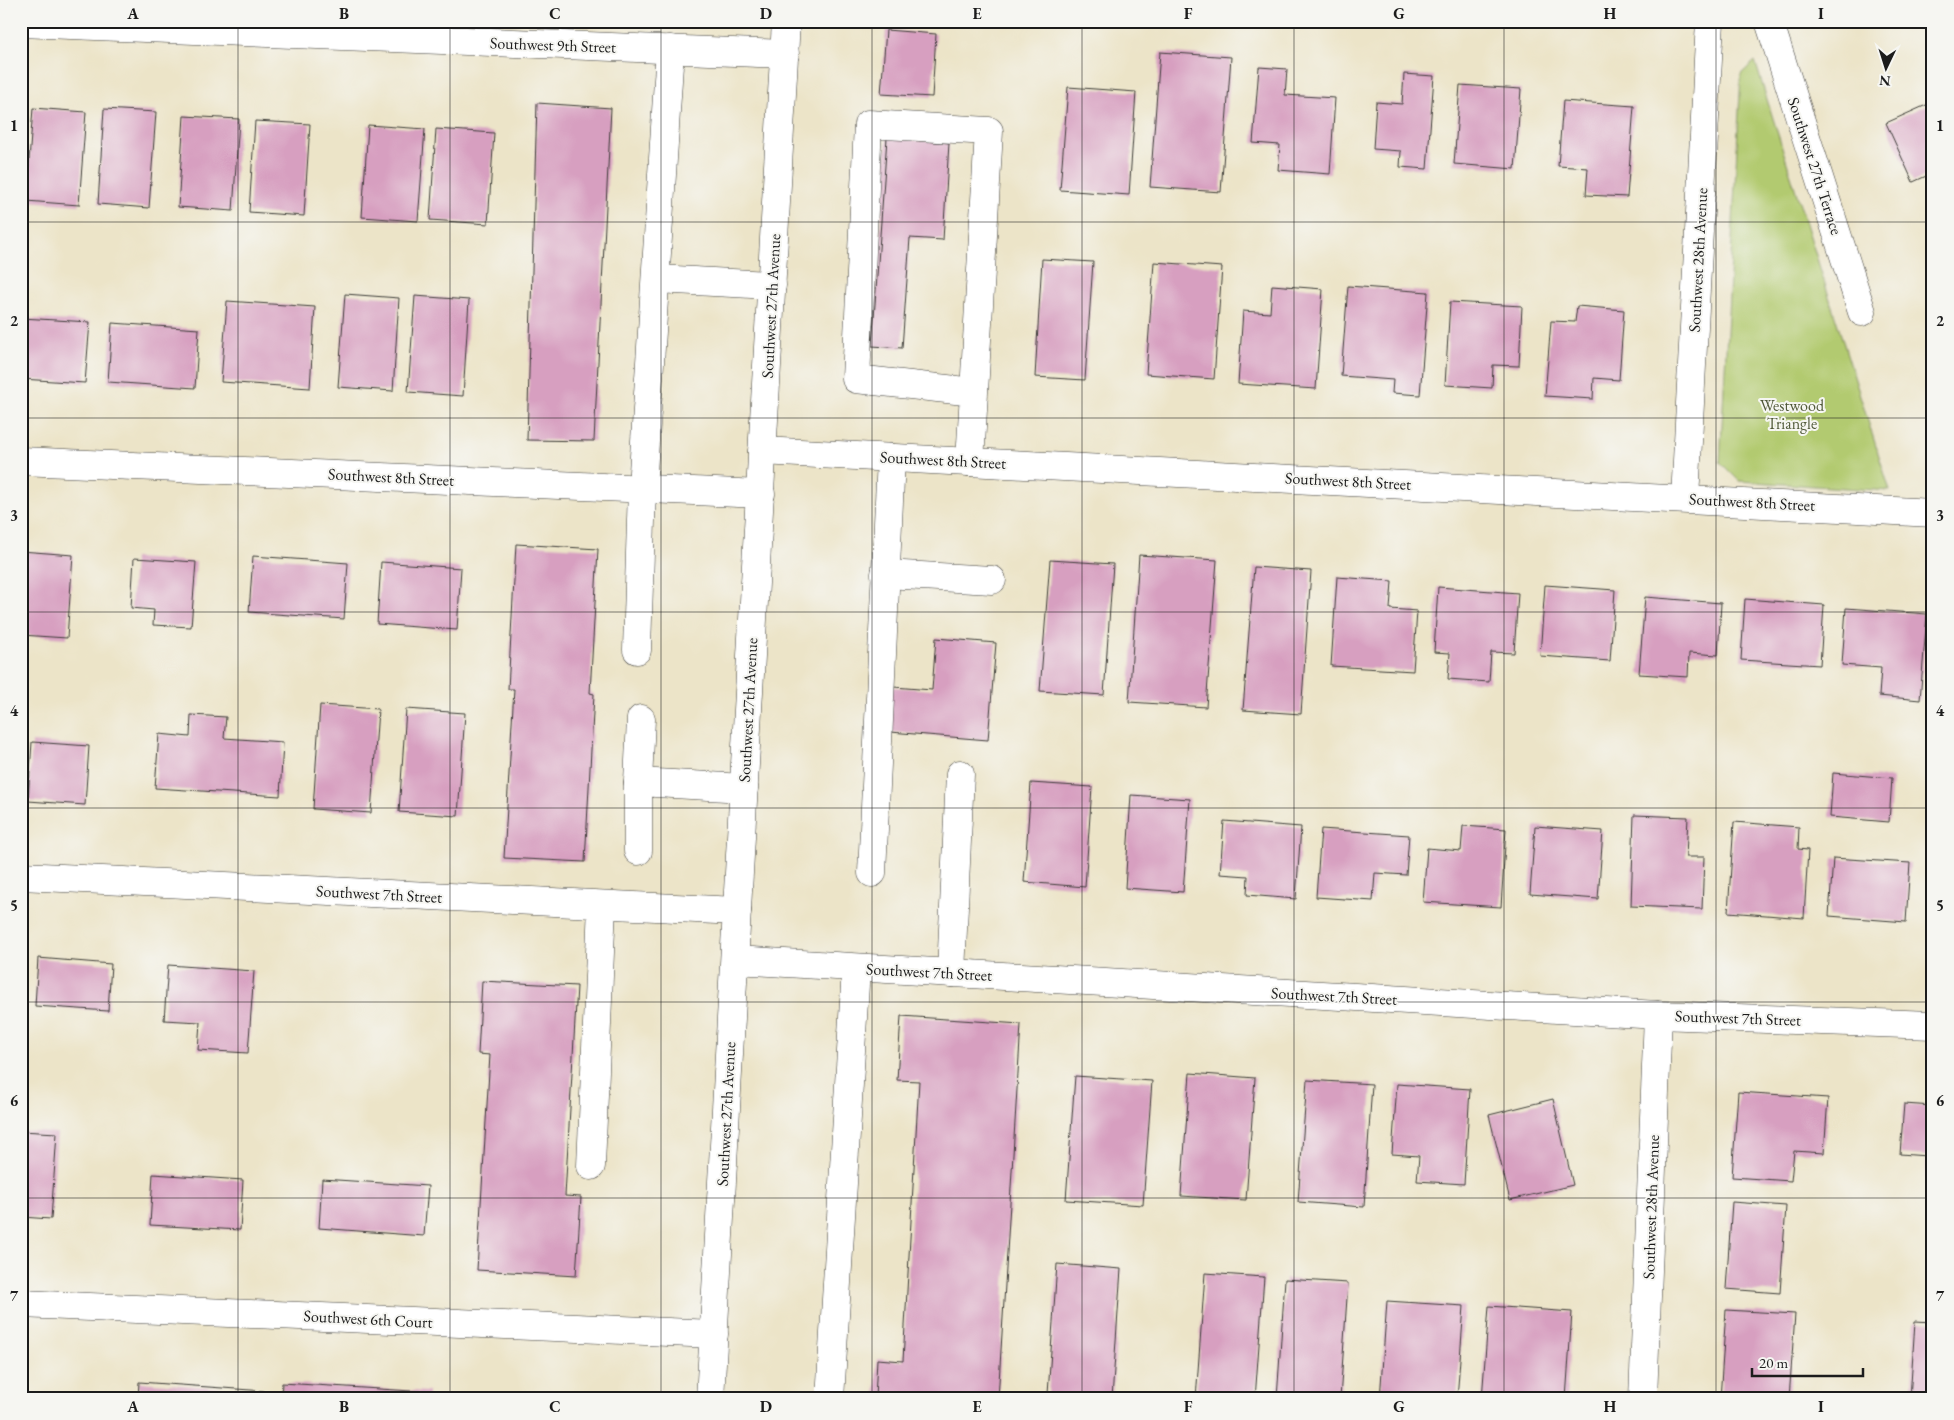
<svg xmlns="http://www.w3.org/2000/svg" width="1954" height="1420" viewBox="0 0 1954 1420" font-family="'EB Garamond',serif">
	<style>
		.green { fill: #b2ca6f; stroke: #677346 }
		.building { fill: #d79fc0 }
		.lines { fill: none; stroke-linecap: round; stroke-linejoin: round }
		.minor-casing { stroke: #3b3a36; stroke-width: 29 }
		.minor { stroke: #fff; stroke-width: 28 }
		.grid { fill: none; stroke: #1c1c1c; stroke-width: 1; stroke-opacity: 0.55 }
		.labels { text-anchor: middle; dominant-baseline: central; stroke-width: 4; stroke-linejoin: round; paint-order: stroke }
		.street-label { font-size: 16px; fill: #1c1c1c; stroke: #f6f6f2 }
		.park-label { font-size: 16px; fill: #505939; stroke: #f6f6f2 }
		.neatline { fill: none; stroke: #1c1c1c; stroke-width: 2 }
		.grid-label { font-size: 16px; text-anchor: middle; font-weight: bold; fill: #1c1c1c }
	</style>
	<rect width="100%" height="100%" fill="#f6f6f2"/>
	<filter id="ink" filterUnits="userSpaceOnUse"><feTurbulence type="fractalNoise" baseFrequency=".02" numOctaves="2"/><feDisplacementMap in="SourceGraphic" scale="10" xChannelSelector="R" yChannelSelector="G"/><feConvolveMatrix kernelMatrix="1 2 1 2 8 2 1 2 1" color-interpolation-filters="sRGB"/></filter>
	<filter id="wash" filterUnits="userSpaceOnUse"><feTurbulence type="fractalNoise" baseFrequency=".0096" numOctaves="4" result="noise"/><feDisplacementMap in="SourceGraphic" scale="20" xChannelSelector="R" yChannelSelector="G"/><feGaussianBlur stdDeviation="1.12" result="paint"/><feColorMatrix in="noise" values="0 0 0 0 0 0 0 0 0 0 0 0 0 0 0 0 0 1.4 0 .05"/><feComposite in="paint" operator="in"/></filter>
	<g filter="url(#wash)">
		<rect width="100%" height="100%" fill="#ece4c8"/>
		<path class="green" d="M1755,61l135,430 -151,-10 -19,-19 21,-388z"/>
		<g id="blocks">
			<g class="building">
				<path d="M886,30l50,4 -4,63 -51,-3z"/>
				<path d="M1160,52l71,5 -10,135 -71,-5z"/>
				<path d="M1259,67l28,2 -2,26 50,3 -5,76 -52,-4 2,-25 -27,-2z"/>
				<path d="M1404,74l30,2 -7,93 -27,-2 1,-16 -28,-2 3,-47 26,2z"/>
				<path d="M1460,85l61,4 -6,80 -61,-5z"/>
				<path d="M1068,87l68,5 -7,103 -69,-5z"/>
				<path d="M1563,101l71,5 -7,91 -41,-2 2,-27 -30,-2z"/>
				<path d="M1933,102v71l-20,9 -27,-59z"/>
				<path d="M537,103l74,5 -17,333 -67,-1z"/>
				<path d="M33,108l53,4 -7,93 -53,-4z"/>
				<path d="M104,109l52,3 -7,96 -51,-4z"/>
				<path d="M184,116l55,3 -6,92 -55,-4z"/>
				<path d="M255,121l55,3 -6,92 -55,-4z"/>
				<path d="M368,125l57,4 -7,92 -56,-4z"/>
				<path d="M436,129l58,4 -6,91 -58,-4z"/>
				<path d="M887,138l62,5 -6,97 -33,-2 -8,110 -30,-2z"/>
				<path d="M1042,259l51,3 -8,118 -50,-3z"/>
				<path d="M1154,262l68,5 -8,112 -68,-5z"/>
				<path d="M1272,285l51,4 -7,100 -78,-5 5,-73 27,2z"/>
				<path d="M1348,286l80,6 -8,103 -28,-2 1,-13 -52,-4z"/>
				<path d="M345,294l54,4 -6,93 -55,-4z"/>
				<path d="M415,296l54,4 -6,96 -55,-4z"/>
				<path d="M227,301l88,6 -5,81 -89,-6z"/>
				<path d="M1450,302l72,4 -3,60 -26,-1 -1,23 -47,-3z"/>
				<path d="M1577,306l47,4 -5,70 -25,-2 -1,21 -48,-3 6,-75 24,1z"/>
				<path d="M21,318l69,4 -5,61 -64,-4z"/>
				<path d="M112,323l87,6 -4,59 -87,-6z"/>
				<path d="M516,544l82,5 -8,144 4,1 -9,168 -81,-4 10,-169h-6z"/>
				<path d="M21,551l52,4 -6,83 -46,-3z"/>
				<path d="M1139,555l78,5 -11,147 -77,-5z"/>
				<path d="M253,556l95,7 -4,56 -95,-7z"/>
				<path d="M134,558l62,4 -5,65 -38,-2 1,-15 -23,-2z"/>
				<path d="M1050,560l63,4 -9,131 -64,-4z"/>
				<path d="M381,562l80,6 -4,62 -80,-6z"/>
				<path d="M1254,567l57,4 -10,143 -58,-4z"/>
				<path d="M1337,577l55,4 -2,28 27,2 -4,60 -82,-5z"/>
				<path d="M1545,585l70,5 -5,71 -70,-5z"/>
				<path d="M1438,587l80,6 -4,60 -23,-1 -2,30 -41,-3 2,-26 -16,-1z"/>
				<path d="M1645,597l76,6 -3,52 -29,-2 -1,24 -49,-3z"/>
				<path d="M1745,599l79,6 -4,60 -79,-5z"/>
				<path d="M1846,608l81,6 -7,86 -41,-4 2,-28 -39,-3z"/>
				<path d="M936,638l60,5 -8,97 -110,-9 3,-45 51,4z"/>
				<path d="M320,705l58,4 -7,104 -58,-4z"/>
				<path d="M406,709l59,4 -7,103 -59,-4z"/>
				<path d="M191,715l35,2 -2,21 59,4 -3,54 -125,-8 4,-54 31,3z"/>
				<path d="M32,742l57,4 -4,59 -57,-4z"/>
				<path d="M1833,773l59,5 -3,44 -59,-5z"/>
				<path d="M1031,783l61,4 -7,100 -61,-5z"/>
				<path d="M1131,795l59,4 -7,93 -58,-4z"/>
				<path d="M1634,815l54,2 -2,40h18l-2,52 -71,-3z"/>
				<path d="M1224,821l77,6 -5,72 -49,-4 1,-19 -28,-2z"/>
				<path d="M1734,822l65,5 -1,22 10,1 -4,68 -76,-6z"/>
				<path d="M1463,826l43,3 -5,78 -78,-5 4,-54 34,3z"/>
				<path d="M1535,826l68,5 -5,68 -68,-5z"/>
				<path d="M1321,829l88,6 -3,40 -31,-2 -2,28 -57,-4z"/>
				<path d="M1833,858l77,5 -4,59 -77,-6z"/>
				<path d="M38,958l73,6 -3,47 -73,-5z"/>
				<path d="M168,965l86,6 -6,82 -50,-3 2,-28 -36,-2z"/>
				<path d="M482,981l95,5 -12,210 16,1 -5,79 -99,-6 13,-215 -12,-1z"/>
				<path d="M901,1016l120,8 -23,375h-123l2,-40 26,2 16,-280 -22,-1z"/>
				<path d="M1190,1073l65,5 -9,122 -65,-4z"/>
				<path d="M1075,1076l77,5 -9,124 -77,-5z"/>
				<path d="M1307,1080l65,4 -8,123 -66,-5z"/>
				<path d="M1397,1084l73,5 -6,95 -47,-3 2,-25 -27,-2z"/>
				<path d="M1738,1092l90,6 -4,55 -30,-2 -3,30 -59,-4z"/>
				<path d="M1553,1099l20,86 -63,15 -21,-85z"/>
				<path d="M1904,1104l29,2v80h-8l2,-30 -27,-2z"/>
				<path d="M21,1131l36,2 -6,86 -30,-2z"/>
				<path d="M153,1174l90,6 -3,50 -90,-5z"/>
				<path d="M322,1179l106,7 -4,50 -105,-8z"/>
				<path d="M1732,1202l54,4 -6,87 -54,-4z"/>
				<path d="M1057,1264l64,5 -9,129 -64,-4z"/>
				<path d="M1205,1273l59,4 -9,122h-59z"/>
				<path d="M1285,1279l63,4 -8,116h-63z"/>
				<path d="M1387,1301l77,5 -7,93h-77z"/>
				<path d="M1489,1306l83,6 -6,87h-84z"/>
				<path d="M1726,1310l69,4 -6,85h-69z"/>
				<path d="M1915,1321l18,1v77h-23z"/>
				<path d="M139,1382l125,9 -1,8h-125z"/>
				<path d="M282,1383l146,9v7h-147z"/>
			</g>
		</g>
	</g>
	<g filter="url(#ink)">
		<use href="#blocks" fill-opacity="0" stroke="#3b3a36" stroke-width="1"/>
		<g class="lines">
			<g class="minor-casing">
				<g id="minor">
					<path d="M1769,21l93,291"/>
					<path d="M21,23l764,31"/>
					<path d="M656,279l116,6"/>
					<path d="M762,451l1171,62"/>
					<path d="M21,461l740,33"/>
					<path d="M970,462l19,-331 -121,-7 -12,255 118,13"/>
					<path d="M1685,499l25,-478"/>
					<path d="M885,574l107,6"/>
					<path d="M637,650l5,-162 28,-439"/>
					<path d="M638,782l106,6"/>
					<path d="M638,851v-69l3,-63"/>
					<path d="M872,873l19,-415"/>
					<path d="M21,876l716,35"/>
					<path d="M735,960l923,55 275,10"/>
					<path d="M951,973l9,-199"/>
					<path d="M591,1166l11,-261"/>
					<path d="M21,1304l693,30"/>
					<path d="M710,1399l76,-1378"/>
					<path d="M830,1399l26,-431"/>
					<path d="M1643,1399l15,-384"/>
				</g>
			</g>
			<use href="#minor" class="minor"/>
		</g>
	</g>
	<path class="grid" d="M238,21v1378M450,21v1378M661,21v1378M872,21v1378M1082,21v1378M1294,21v1378M1504,21v1378M1716,21v1378M21,222h1912M21,418h1912M21,612h1912M21,808h1912M21,1002h1912M21,1198h1912"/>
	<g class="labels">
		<g class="street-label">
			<text transform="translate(553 45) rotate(2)">Southwest 9th Street</text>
			<text transform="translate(1815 166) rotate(72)">Southwest 27th Terrace</text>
			<text transform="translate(1698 260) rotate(-87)">Southwest 28th Avenue</text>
			<text transform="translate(771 306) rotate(-87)">Southwest 27th Avenue</text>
			<text transform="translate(943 460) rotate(3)">Southwest 8th Street</text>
			<text transform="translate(391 477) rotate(3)">Southwest 8th Street</text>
			<text transform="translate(1348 481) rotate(3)">Southwest 8th Street</text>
			<text transform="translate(1752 502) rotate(3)">Southwest 8th Street</text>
			<text transform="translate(748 710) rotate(-87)">Southwest 27th Avenue</text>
			<text transform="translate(379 894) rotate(3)">Southwest 7th Street</text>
			<text transform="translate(929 972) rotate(3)">Southwest 7th Street</text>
			<text transform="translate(1334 996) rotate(3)">Southwest 7th Street</text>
			<text transform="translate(1738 1018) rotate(2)">Southwest 7th Street</text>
			<text transform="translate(726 1114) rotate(-87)">Southwest 27th Avenue</text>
			<text transform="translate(1651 1207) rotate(-88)">Southwest 28th Avenue</text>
			<text transform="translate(368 1319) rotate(3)">Southwest 6th Court</text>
		</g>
		<g class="park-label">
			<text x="1792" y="405">Westwood<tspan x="1792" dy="18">Triangle</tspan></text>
		</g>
	</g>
	<rect width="1954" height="1420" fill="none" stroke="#f6f6f2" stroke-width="55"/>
	<g transform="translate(1886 68) rotate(184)" stroke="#f6f6f2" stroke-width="4" paint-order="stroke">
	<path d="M0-4L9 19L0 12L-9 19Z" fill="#1c1c1c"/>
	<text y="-8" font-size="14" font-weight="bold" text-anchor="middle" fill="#1c1c1c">N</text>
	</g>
	<path d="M1752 1368v8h111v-8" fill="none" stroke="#1c1c1c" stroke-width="2.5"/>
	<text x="1759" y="1368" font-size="15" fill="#1c1c1c" stroke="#f6f6f2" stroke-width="4" paint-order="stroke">20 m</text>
	<rect x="28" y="28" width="1898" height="1364" class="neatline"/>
	<g class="grid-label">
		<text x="133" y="19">A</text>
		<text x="344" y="19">B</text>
		<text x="555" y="19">C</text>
		<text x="766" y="19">D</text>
		<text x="977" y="19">E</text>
		<text x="1188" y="19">F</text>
		<text x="1399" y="19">G</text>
		<text x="1610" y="19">H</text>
		<text x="1821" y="19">I</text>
		<text x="14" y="131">1</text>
		<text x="1940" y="131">1</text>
		<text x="14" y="326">2</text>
		<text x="1940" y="326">2</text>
		<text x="14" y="521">3</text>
		<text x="1940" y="521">3</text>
		<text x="14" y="716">4</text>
		<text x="1940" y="716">4</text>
		<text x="14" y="911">5</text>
		<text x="1940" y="911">5</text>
		<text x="14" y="1106">6</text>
		<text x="1940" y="1106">6</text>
		<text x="14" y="1301">7</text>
		<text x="1940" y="1301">7</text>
		<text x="133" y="1412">A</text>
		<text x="344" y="1412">B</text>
		<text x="555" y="1412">C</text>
		<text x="766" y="1412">D</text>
		<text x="977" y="1412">E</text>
		<text x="1188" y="1412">F</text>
		<text x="1399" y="1412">G</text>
		<text x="1610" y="1412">H</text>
		<text x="1821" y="1412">I</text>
	</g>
</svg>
